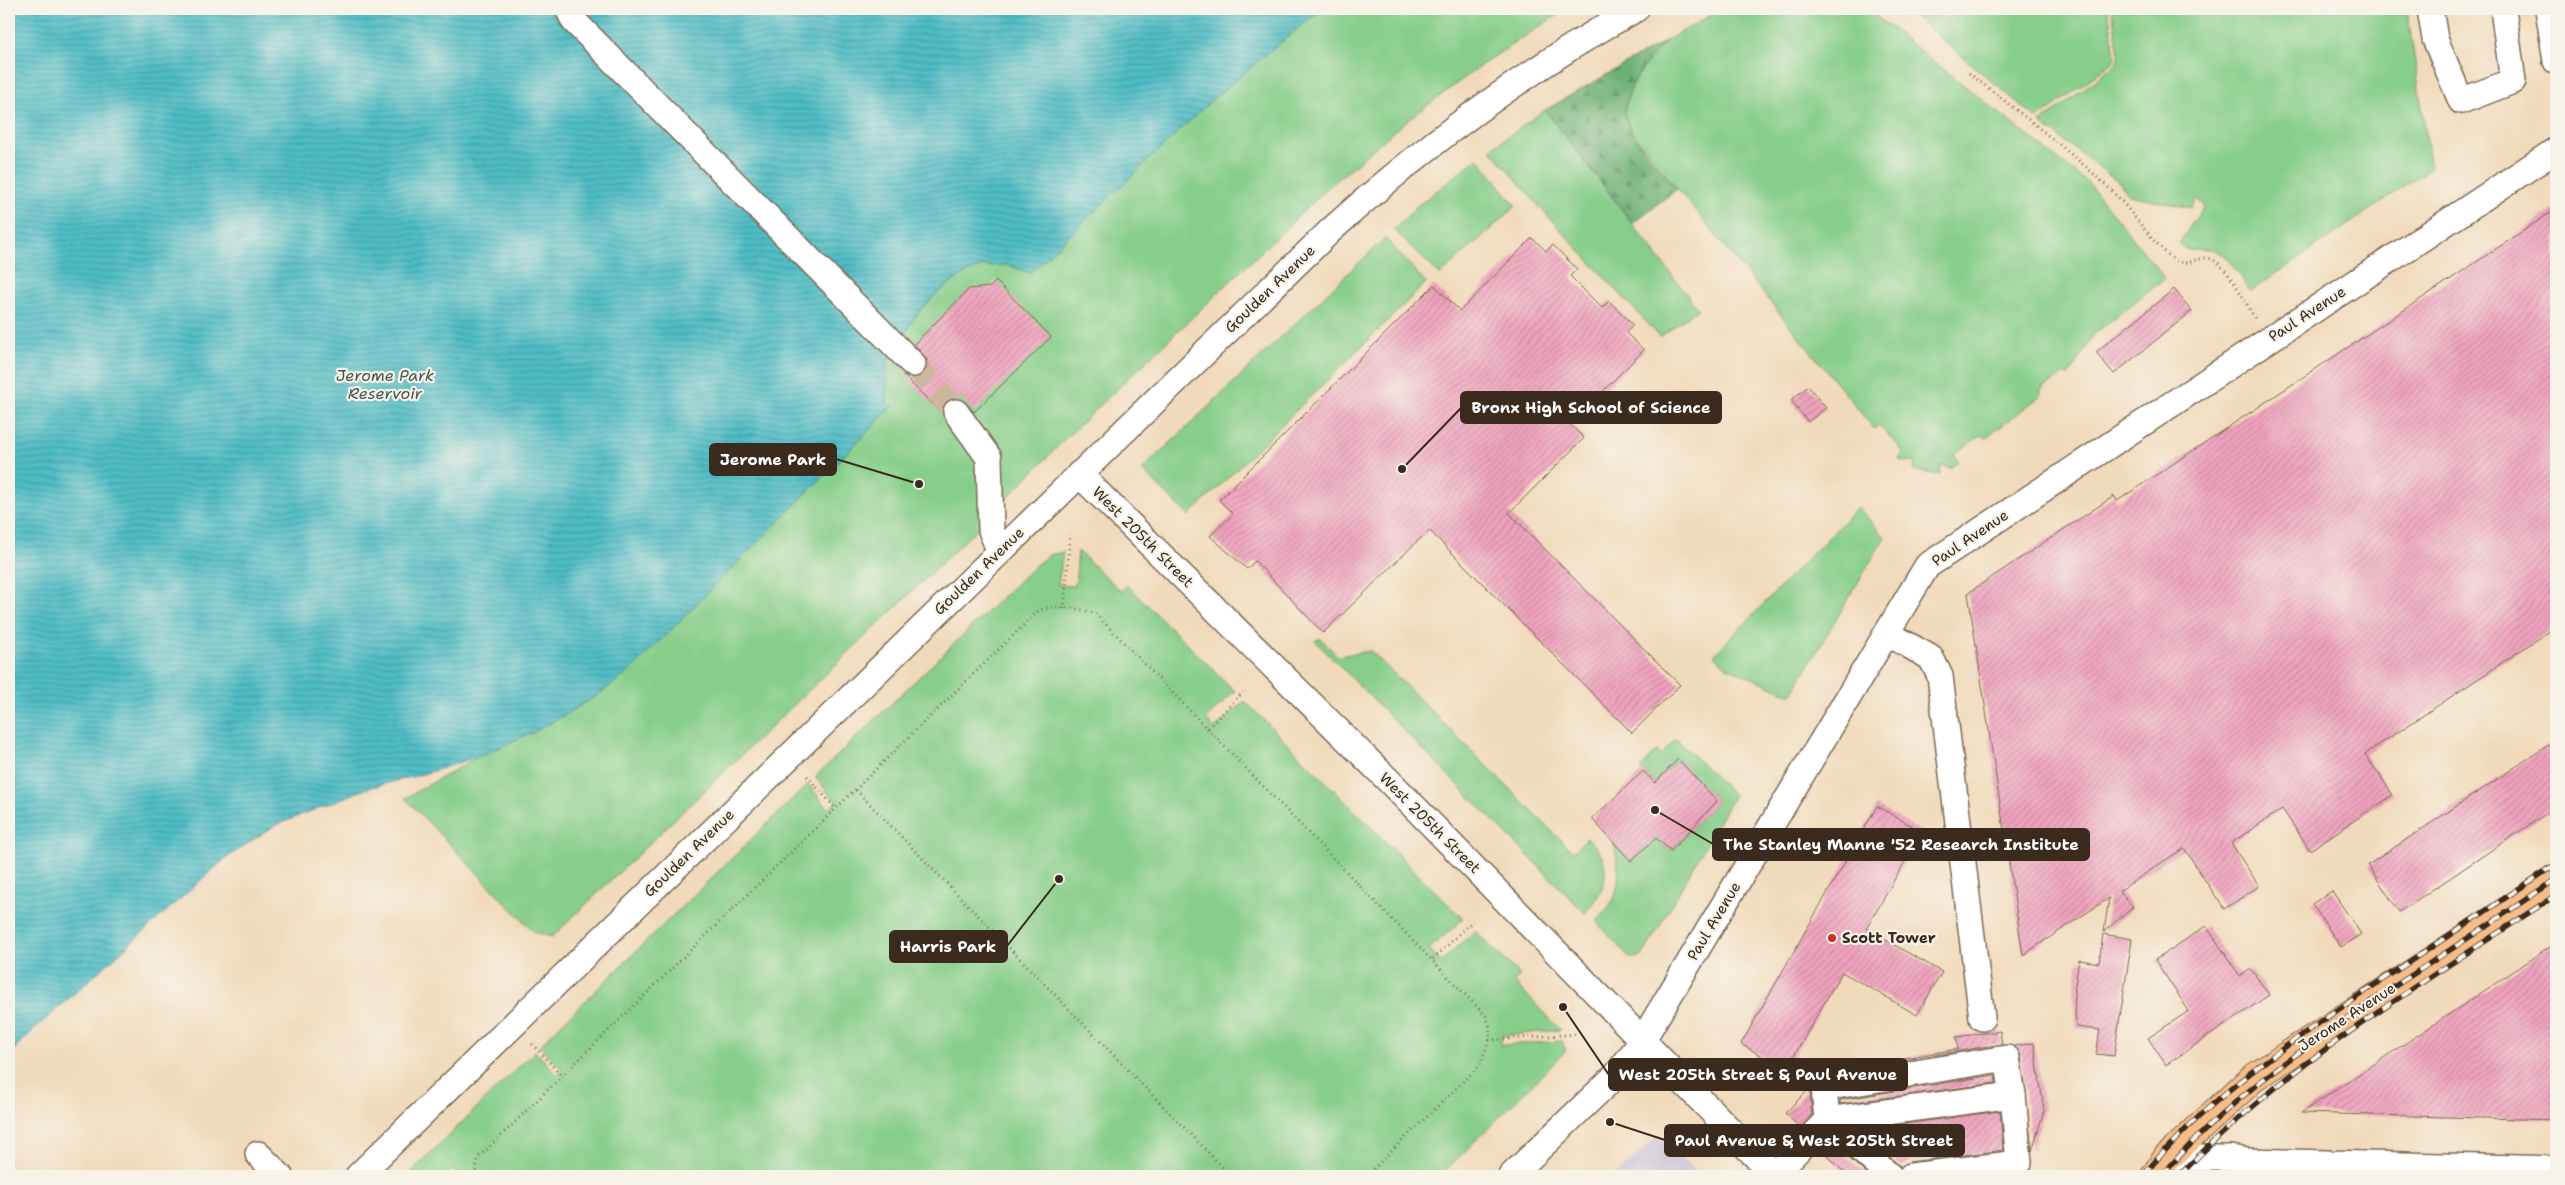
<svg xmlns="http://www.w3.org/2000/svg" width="2565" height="1185" viewBox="0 0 2565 1185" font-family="'Shantell Sans',sans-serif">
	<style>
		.railway { fill: #cbbfd5 }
		.green { fill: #87ce8a; stroke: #617c54 }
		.forest { fill: url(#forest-firs); stroke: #546e4a }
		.water { fill: url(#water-rules); stroke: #457472 }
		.building { fill: url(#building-hatch) }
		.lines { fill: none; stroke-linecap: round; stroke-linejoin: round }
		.minor-tunnel { stroke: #cdb79c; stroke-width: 25; stroke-dasharray: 25 12; stroke-linecap: butt }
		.minor-casing { stroke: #7b6855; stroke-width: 28 }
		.major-casing { stroke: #7b6855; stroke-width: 30 }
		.path { stroke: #7b6855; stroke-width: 3; stroke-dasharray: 1 4; stroke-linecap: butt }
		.minor { stroke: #fff; stroke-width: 25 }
		.major { stroke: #f7bd88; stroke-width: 28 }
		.rail-casing { stroke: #3b2a1e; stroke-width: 5.5 }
		.rail { stroke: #f7f3e8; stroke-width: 4; stroke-dasharray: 11; stroke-linecap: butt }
		.poi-dot { fill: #c8321e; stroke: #f7f3e8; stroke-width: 2 }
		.labels { text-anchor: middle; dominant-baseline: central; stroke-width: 4.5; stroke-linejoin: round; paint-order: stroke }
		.street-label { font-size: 15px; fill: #3b2a1e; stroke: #f7f3e8 }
		.poi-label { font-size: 15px; font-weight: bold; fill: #3b2a1e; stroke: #f7f3e8; text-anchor: start }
		.water-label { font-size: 16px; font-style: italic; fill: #415650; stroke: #f7f3e8 }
		.leader { fill: none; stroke: #3b2a1e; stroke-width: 2 }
		.callout-dot { fill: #3b2a1e; stroke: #f7f3e8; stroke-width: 2 }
		.callout { fill: #3b2a1e; stroke: #3b2a1e; stroke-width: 2 }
		.callout-label { font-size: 16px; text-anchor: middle; font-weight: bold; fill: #fff }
	</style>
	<defs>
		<pattern id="forest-firs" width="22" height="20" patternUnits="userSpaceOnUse" patternTransform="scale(1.25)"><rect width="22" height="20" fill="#6db176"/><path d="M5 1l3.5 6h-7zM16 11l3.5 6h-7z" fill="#5b9060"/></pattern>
		<pattern id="water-rules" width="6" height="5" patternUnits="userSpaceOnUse" patternTransform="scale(1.25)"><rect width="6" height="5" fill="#4fbdc6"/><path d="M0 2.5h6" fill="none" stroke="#439aa0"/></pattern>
		<pattern id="building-hatch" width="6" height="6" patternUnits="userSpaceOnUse" patternTransform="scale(1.25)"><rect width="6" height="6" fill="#f0a3be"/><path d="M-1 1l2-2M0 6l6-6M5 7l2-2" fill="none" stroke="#c4859a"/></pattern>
	</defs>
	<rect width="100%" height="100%" fill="#f7f3e8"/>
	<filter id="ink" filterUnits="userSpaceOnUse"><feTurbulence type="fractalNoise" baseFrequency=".02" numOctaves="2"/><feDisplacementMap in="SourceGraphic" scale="10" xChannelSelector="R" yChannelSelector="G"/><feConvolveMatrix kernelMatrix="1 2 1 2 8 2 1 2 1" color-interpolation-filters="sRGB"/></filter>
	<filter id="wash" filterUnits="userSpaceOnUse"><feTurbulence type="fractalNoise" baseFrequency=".0096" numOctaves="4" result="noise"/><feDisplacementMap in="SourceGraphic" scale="20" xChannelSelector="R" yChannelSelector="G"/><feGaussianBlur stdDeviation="1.12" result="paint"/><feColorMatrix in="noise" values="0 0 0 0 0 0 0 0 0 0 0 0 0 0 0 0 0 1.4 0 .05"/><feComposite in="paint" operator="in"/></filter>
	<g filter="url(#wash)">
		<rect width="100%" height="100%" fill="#f1dabb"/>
		<path class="railway" d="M1659,1135l41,41h-85z"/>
		<g class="green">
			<path d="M1325,9h241l-83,55 -82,61 -71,61 -263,251 -91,93 -424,407 -18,-5 -129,-134 75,-42 58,-26 57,-33 35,-26 262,-264 -5,-5v-43l31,-46 19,-20 24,-17 21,-10 25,-1 301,-245z"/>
			<path d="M1722,9h145l221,174 77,95 -71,56 -25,42 -4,-3 -25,18 2,4 -56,43 -3,-4 -29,20 4,8 -8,6 -9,-3 -1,10 -26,-4 1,-10 -14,1 -2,-4 5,-5 -25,-28 -5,4 -242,-296 -8,-23 9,-26 17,-26 17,-18z"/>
			<path d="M1906,9h202l7,46 -2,7 -76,57z"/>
			<path d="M2112,9h295l24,159 -181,124c-16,-26 -26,-51 -61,-41l-10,-8 26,-38 -9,-6 -5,9 -62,-13 -10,-13 -79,-59 76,-59 3,-9z"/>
			<path d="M1545,110l153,199 -38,28 -117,-126 -53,-62z"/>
			<path d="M1478,158l38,48 -76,69 -46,-45 23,-24z"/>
			<path d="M1385,238l41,45 -237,233 -47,-46z"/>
			<path d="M1858,507l27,30 -94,158 -64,-28 -13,-12z"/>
			<path d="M1078,551l43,40 6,-6 108,106 -29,28 8,10 31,-28 218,218 -34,30 12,13 34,-31 45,44 -6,7 47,48 -60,6v9l61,-4 4,10 -126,125h-987l3,-3 -4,-3 -7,6h-38l128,-125 22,23 5,-5 -23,-23 269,-262 21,25 7,-7 -21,-25 222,-213 12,-9 14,-3 -5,33 17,1z"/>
			<path d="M1320,638l18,18 33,-5 202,201 14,-14c28,24 21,50 -2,75l-270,-272z"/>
			<path d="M1676,739l58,56 -92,162 -12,1 -34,-36c26,-26 25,-44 18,-79l17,18 25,-23 15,13 46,-50 -39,-42 -23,24 -14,-15 16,-17 4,4z"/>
		</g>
		<path class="forest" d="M1667,40c-17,18 -39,42 -42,69 -3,22 38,63 52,80l-44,34 -88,-113z"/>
		<path class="water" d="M9,9h1316l-17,11 -92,76 -186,177 -23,-8 -25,1 -21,10 -24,17 -19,20 -30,46 -1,43 5,5 -262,264 -35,26 -57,33 -58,26 -57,18 -55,14 -94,38 -48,32 -188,168 -29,29z"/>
		<g id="blocks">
			<g class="building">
				<path d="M2556,209v418l-191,127 28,41 -83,55 -28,-41 -51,34 28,43 -35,23 -40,-61 -65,43 14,16 -29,25 5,-34 -86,57 -55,-362 146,-97 3,5z"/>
				<path d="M1532,238l14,13 7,-6 24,24 -7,7 32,32 7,-7 24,24 -7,8 18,17 -74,74 14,14 -75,75 171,172 -48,48 -203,-203 -106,103 -68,-72 -8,8 -37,-33 23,-22 -14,-14 215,-215 26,26z"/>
				<path d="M996,281l55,56 -77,75 -12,-13 -7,-1 -7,2 -5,6 -1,8 -39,-39 7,3h7l10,-10v-8l-13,-16 55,-55 21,-2z"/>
				<path d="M2174,289l18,22 -78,63 -18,-22z"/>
				<path d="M1808,386l18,22 -18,14 -17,-22z"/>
				<path d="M2556,740v67l-157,105 -31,-47z"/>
				<path d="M1678,759l39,42 -46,50 -15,-13 -25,23 -39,-42 51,-48 12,12z"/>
				<path d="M1877,806l45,26 -56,97 76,43 -25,43 -75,-43 -56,98 -45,-26z"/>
				<path d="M2332,891l29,43 -20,13 -29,-43z"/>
				<path d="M2206,926l34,50 11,-7 18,26 -103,70 -18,-27 41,-27 -34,-51z"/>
				<path d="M2103,934l29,5 -18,117 -18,-2 4,-24 -24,-3 -2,-35 5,-32 20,3z"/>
				<path d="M2556,943v177l-255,-7z"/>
				<path d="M2000,1031l2,13 -98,16 1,-2 53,-9 -2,-12z"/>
				<path d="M2034,1043l10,67 -12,41 -11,-95 -7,-10z"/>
				<path d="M1995,1075l1,8 -156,21v-4z"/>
				<path d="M1810,1088l2,27 -12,13 -15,-15z"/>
				<path d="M2000,1111l3,39 -94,12 -8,5 -41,-37z"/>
				<path d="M1828,1140l41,36h-21l-28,-28z"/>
			</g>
		</g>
	</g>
	<g filter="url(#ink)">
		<use href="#blocks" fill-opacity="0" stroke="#7b6855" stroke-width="1"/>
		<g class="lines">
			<path class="minor-tunnel" d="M913,364l43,48"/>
			<g class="minor-casing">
				<g id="minor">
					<path d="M568,9l6,12 339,343"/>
					<path d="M2430,9l5,30 26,62 52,-20 -10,-72"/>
					<path d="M2548,9l8,52"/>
					<path d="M956,412l33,46 2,72 8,20"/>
					<path d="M1079,474l309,306 387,396"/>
					<path d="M1887,633l44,25 9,18 42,342"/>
					<path d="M258,1154l22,22"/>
					<path d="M2167,1158h63l18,3 308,8"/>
					<path d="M1774,1175l53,-55 186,-25 -6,-37 -183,30 3,32 63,56"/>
					<path d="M358,1176l972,-945c94,-85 194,-160 306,-222"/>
					<path d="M1511,1176l106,-102 25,-33 285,-475 629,-416"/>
					<path d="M1911,1176l108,-13 -6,-68"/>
				</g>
			</g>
			<g class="major-casing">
				<path id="major" d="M2155,1176l12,-18 85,-79 304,-200"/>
			</g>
			<g class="path">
				<path d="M1969,73c48,38 98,75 143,118 21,21 38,49 61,68 12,9 20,0 32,-1 19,-2 42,48 51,62"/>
				<path d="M1064,609l6,-75"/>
				<path d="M1208,728l35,-36"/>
				<path d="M807,776l29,33"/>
				<path d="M856,790l375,386"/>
				<path d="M1433,959l40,-38"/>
				<path d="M1489,1040l89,-6"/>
				<path d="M532,1044l30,32"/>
				<path d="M475,1176l3,-18 560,-547c14,-7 44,-3 58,3l390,402 4,11 -1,13 -9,25 -114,111"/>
			</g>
			<use href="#minor" class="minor"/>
			<use href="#major" class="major"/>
			<g class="rail-casing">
				<g id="rail">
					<path d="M2143,1176c64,-79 150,-136 233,-192 60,-40 120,-80 180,-120"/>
					<path d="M2162,1176c63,-76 148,-133 230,-188 55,-36 110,-72 164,-109"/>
					<path d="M2179,1176c108,-114 247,-195 377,-281"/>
				</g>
			</g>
			<use href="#rail" class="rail"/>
		</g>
	</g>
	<circle class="poi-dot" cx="1832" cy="938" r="5"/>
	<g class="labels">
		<g class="street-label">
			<text transform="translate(1270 289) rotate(-44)">Goulden Avenue</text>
			<text transform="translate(2307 314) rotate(-33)">Paul Avenue</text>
			<text transform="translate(1143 537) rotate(45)">West 205th Street</text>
			<text transform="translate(1970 538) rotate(-34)">Paul Avenue</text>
			<text transform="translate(979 571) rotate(-44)">Goulden Avenue</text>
			<text transform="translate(1430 823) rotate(45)">West 205th Street</text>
			<text transform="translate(689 853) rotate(-44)">Goulden Avenue</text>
			<text transform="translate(1714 921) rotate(-59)">Paul Avenue</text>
			<text transform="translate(2347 1017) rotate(-33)">Jerome Avenue</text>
		</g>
		<g class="poi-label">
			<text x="1842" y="938">Scott Tower</text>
		</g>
		<g class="water-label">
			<text x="385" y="375">Jerome Park<tspan x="385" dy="18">Reservoir</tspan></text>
		</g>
	</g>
	<path class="leader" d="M1402 469L1461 408M919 484L836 459M1655 810L1713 844M1059 879L1007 946M1563 1007L1609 1075M1610 1122L1665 1140"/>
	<g class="callout-dot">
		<circle cx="1402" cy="469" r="5"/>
		<circle cx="919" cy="484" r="5"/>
		<circle cx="1655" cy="810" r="5"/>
		<circle cx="1059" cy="879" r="5"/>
		<circle cx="1563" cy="1007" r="5"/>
		<circle cx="1610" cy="1122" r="5"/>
	</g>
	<g class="callout">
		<rect x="1461" y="392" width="260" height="31" rx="5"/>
		<rect x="710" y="444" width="126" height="31" rx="5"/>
		<rect x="1713" y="829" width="376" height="31" rx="5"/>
		<rect x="890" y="931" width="117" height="31" rx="5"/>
		<rect x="1609" y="1059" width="298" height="31" rx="5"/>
		<rect x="1665" y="1125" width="299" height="31" rx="5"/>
	</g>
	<g class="callout-label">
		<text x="1591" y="413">Bronx High School of Science</text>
		<text x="773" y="465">Jerome Park</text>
		<text x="1901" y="850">The Stanley Manne '52 Research Institute</text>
		<text x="948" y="952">Harris Park</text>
		<text x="1758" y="1080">West 205th Street &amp; Paul Avenue</text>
		<text x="1814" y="1146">Paul Avenue &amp; West 205th Street</text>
	</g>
	<rect width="2565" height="1185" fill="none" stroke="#f7f3e8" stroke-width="30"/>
</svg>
